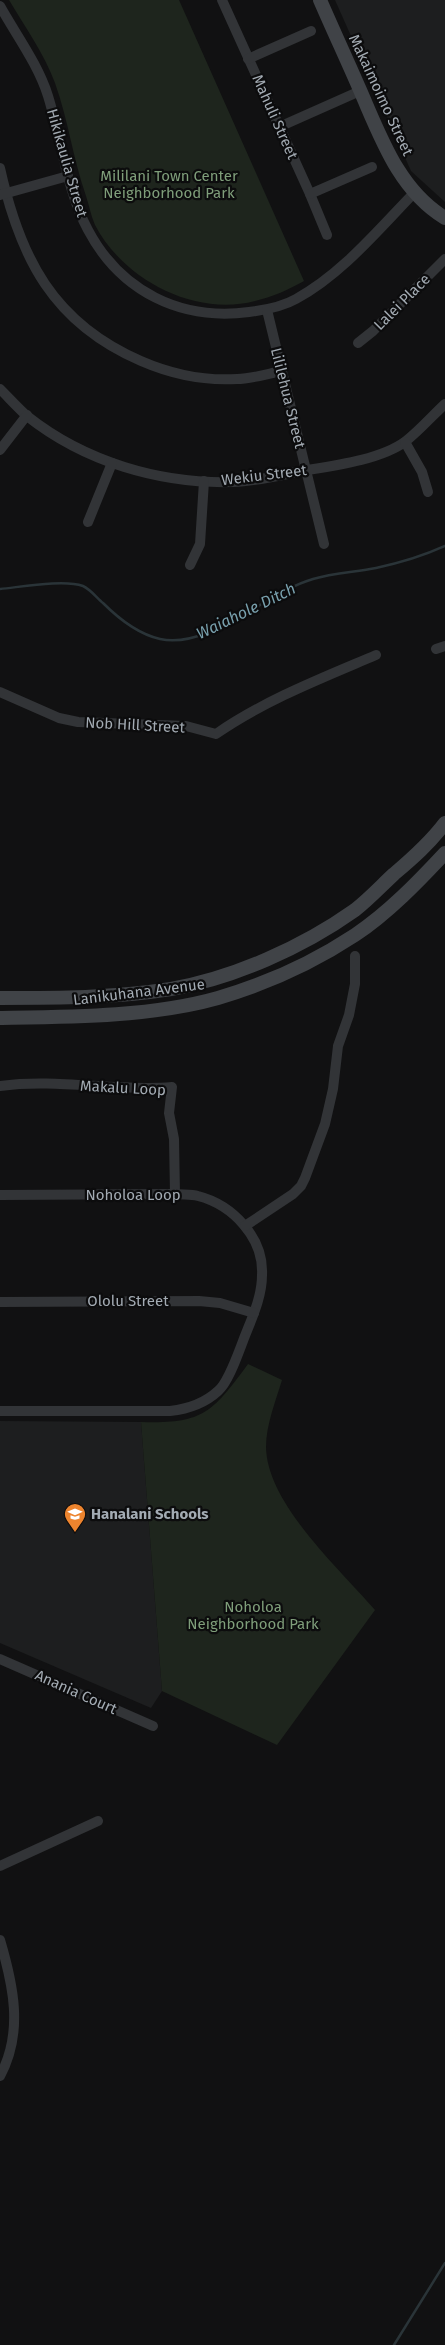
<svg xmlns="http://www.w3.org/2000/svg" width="445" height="2345" viewBox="0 0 445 2345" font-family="'Fira Sans',sans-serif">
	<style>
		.built { fill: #1d1e1f }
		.green { fill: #1e251d }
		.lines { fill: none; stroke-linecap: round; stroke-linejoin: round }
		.stream { stroke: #2a3438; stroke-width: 2.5 }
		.street { stroke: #323437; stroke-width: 10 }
		.secondary { stroke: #404347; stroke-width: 14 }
		.labels { text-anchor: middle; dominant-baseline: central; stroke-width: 4.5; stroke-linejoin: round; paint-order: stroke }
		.street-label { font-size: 15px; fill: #a3abb3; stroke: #0c0c0d }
		.park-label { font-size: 15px; fill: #7f9e7a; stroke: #0c0c0d }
		.poi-label { font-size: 15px; font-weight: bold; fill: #a3abb3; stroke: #0c0c0d; text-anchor: start }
		.water-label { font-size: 16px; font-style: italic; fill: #79a1ae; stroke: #0c0c0d }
	</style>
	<rect width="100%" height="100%" fill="#111112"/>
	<g class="built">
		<path d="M335,0h110v202l-34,-31z"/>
		<path d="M0,1421l141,1 21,269 -11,17 -151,-65z"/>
	</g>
	<g class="green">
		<path d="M9,0h170l125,281c-16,9 -32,16 -49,20 -61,16 -132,-22 -160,-76 -4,-9 -6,-20 -9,-29 -13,-37 -18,-77 -31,-113 -11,-30 -30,-56 -46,-83z"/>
		<path d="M248,1364l34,16c-6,20 -16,45 -16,67 1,57 73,121 109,163l-98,135 -115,-54 -21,-269c62,2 71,-9 107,-58z"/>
	</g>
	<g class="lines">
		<g class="stream">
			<path d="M0,589c21,-2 64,-10 83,-3 7,3 14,12 20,17 16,16 35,31 57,36 49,11 107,-47 153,-60 20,-6 43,-7 63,-11 24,-5 47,-12 69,-22"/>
			<path d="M394,2345l51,-82"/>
		</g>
		<g class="street">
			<path d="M222,0l88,194 17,41"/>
			<path d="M0,6c16,29 38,58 48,90 14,45 18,93 40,134 33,62 93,91 161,82 16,-2 33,-5 47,-13 46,-25 82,-69 118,-106"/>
			<path d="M248,59l63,-28"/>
			<path d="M279,127l81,-36"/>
			<path d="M0,168c20,90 53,155 141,193 30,13 63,20 96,18 14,0 30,-5 44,-8"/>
			<path d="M310,194l62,-27"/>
			<path d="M0,195l68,-19"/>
			<path d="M267,310l57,234"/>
			<path d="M358,343l15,-12 72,-72"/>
			<path d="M0,389c9,9 18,19 27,27 58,46 133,68 206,66 23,-1 46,-6 68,-11 31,-5 80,-11 105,-30 14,-11 26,-25 39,-37"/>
			<path d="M405,442l17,30 6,20"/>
			<path d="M0,450l27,-35"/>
			<path d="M88,522l24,-59"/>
			<path d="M190,565l10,-21 4,-63"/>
			<path d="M436,649l9,-3"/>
			<path d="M0,692l59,26 19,4 108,4 30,8c49,-34 106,-56 160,-79"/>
			<path d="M0,1086c57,-8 116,6 172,1l-3,26 5,26 1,55"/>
			<path d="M0,1195l175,-1c7,1 16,0 23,2 35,9 66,42 64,79 0,23 -11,45 -19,66 -5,13 -15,42 -25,50 -14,13 -30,18 -48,20h-170"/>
			<path d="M245,1226l48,-32 8,-8 4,-8 20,-54 8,-35 5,-43 11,-31 6,-31v-28"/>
			<path d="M0,1302l199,-1 21,2 34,10"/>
			<path d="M0,1659l153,67"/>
			<path d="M0,1866l98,-45"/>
			<path d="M0,1940c13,44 24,92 0,136"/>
		</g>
		<g class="secondary">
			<path d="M320,0c13,30 27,60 40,90 21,48 39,100 85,128"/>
			<path d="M0,998c57,0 114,0 171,-9 63,-11 132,-42 184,-79 14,-11 26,-24 39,-36 19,-16 36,-31 51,-51"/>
			<path d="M0,1018c69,-1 151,-1 218,-20 48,-14 96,-36 137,-63 33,-22 63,-53 90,-82"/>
		</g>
	</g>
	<defs>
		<g id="school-pin" transform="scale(1.125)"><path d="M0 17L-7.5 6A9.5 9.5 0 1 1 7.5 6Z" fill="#ed842e" stroke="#0c0c0d"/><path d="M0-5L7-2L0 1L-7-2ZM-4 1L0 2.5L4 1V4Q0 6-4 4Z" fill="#fff"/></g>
	</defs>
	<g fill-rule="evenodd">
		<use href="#school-pin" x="75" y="1514"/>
	</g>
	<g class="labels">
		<g class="street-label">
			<text transform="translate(381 95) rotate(65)">Makaimoimo Street</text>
			<text transform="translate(275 117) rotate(66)">Mahuli Street</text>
			<text transform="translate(67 163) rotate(74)">Hikikaulia Street</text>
			<text transform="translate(402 302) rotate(-45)">Lalei Place</text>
			<text transform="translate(288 398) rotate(76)">Lililehua Street</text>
			<text transform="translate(264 475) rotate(-7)">Wekiu Street</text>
			<text transform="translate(135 725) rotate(3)">Nob Hill Street</text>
			<text transform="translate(139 992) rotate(-7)">Lanikuhana Avenue</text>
			<text transform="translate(123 1088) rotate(3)">Makalu Loop</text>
			<text x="133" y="1195">Noholoa Loop</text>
			<text x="128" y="1301">Ololu Street</text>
			<text transform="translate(76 1692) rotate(24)">Anania Court</text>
		</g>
		<g class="park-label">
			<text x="169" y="176">Mililani Town Center<tspan x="169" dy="17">Neighborhood Park</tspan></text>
			<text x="253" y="1607">Noholoa<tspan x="253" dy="17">Neighborhood Park</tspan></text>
		</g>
		<g class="poi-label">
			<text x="91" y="1514">Hanalani Schools</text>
		</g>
		<g class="water-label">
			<text transform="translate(246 611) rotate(-26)">Waiahole Ditch</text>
		</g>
	</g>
</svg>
